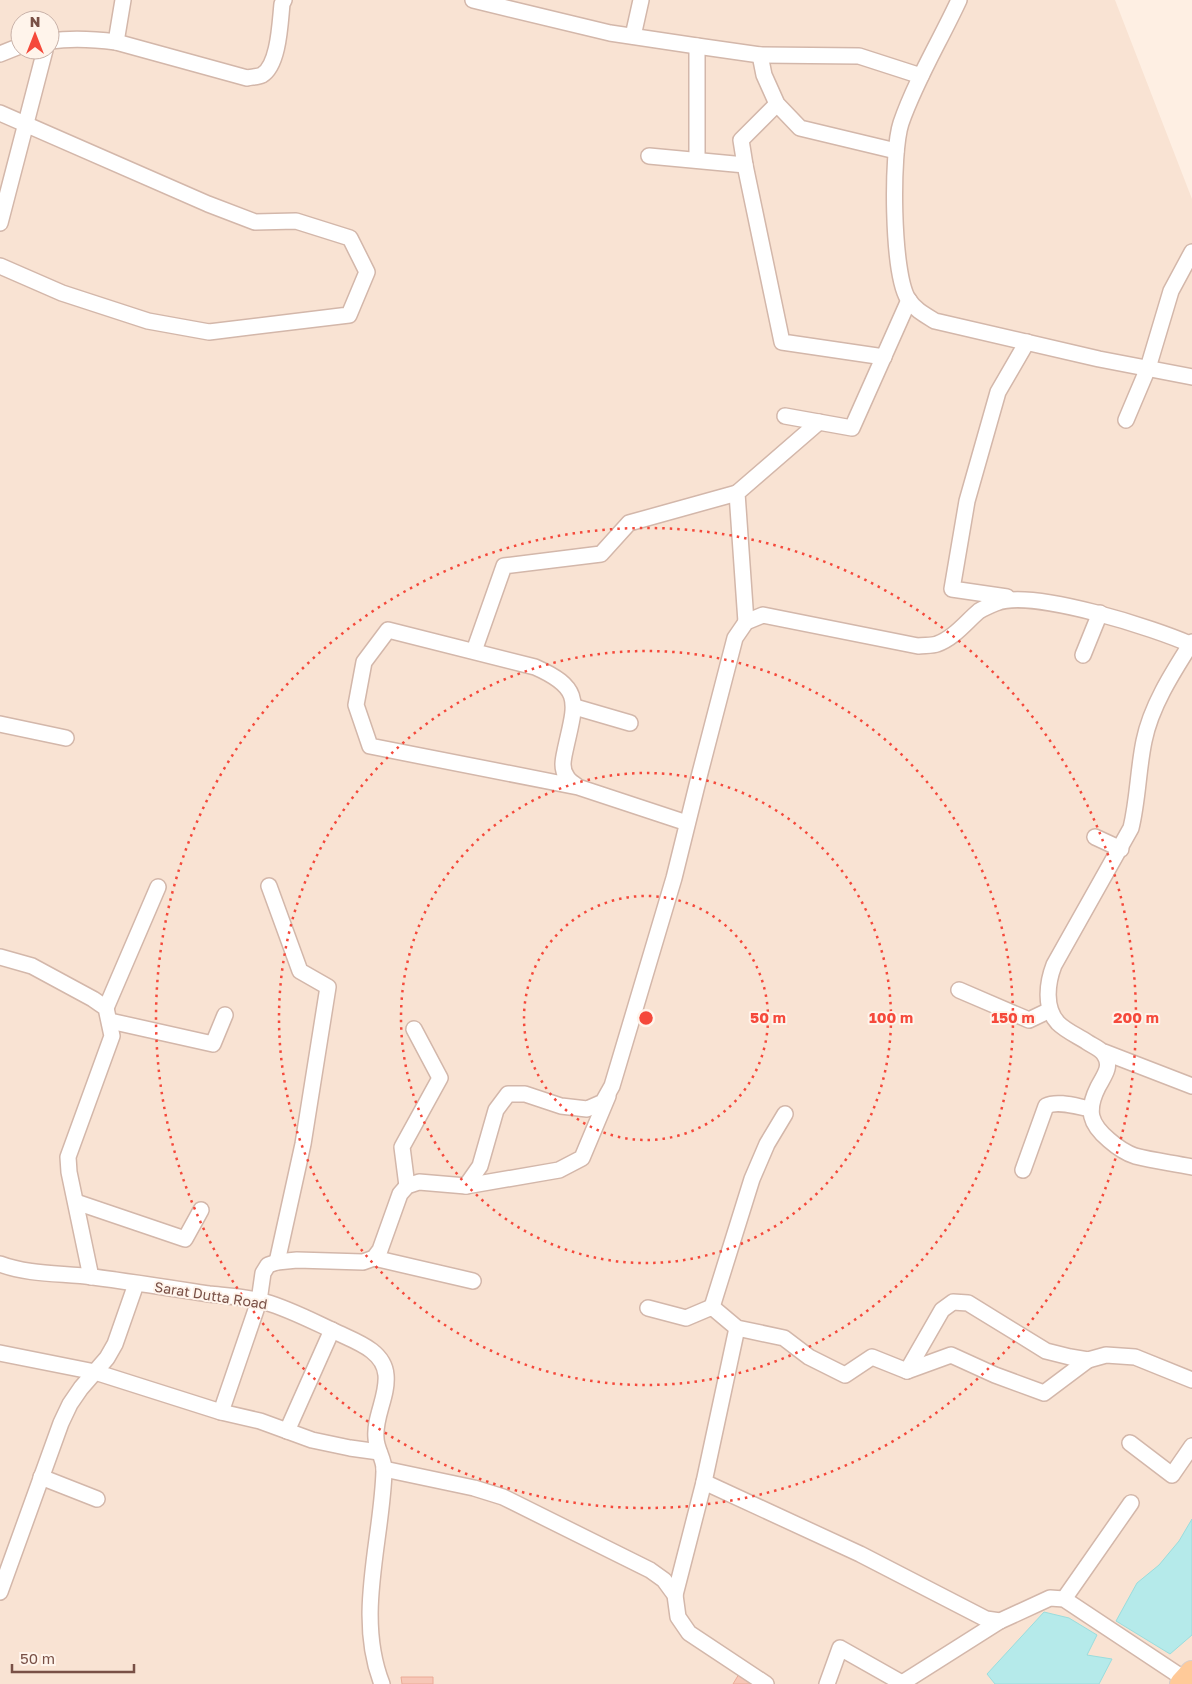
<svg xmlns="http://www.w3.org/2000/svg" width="1192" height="1684" viewBox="0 0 1192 1684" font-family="'Golos Text',sans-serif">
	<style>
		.residential { fill: #f9e3d3; fill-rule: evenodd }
		.water { fill: #b5eaea; stroke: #9adddd }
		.building { fill: #f7c7b7; stroke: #ebaa96 }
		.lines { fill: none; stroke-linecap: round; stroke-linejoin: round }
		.street-casing { stroke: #d3b7aa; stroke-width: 18 }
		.primary-casing { stroke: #d9cecb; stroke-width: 26 }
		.street { stroke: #fff; stroke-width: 15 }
		.primary { stroke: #ffca99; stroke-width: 24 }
		.ring { fill: none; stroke: #f5493b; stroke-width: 2.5; stroke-dasharray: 2.5 5 }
		.labels { text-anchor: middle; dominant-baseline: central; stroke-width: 4; stroke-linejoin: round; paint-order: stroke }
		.street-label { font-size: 14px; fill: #795046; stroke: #fff4eb }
		.centre { fill: #f5493b; stroke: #fff4eb; stroke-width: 2.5 }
		.ring-label { font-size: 15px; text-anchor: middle; font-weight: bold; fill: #f5493b; stroke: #fff4eb; stroke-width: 4; stroke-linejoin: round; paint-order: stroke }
	</style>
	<rect width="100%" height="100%" fill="#feefe3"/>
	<path class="residential" d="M0,0h1115l77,199v1485h-1192zM20,20h30v30h-30z"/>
	<g class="water">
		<path d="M1192,1519v116l-22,19 -54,-33 21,-38 22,-18 20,-24z"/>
		<path d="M1044,1612l25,6 28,17 -10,20 25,4 -13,25h-104l-8,-10z"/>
	</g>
	<g class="building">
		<path d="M739,1674l15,10h-21z"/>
		<path d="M401,1677h32v7h-31z"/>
	</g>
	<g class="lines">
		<g class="street-casing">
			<g id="street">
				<path d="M473,0l137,33 87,13 63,9 99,1 62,20"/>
				<path d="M959,0c-19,41 -43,80 -58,123 -10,30 -9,150 7,176 7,11 17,16 27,22l164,38 93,18"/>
				<path d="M633,36l8,-36"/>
				<path d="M50,41c22,-3 43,-2 66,1l131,36c4,-1 11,-1 15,-3 17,-10 18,-53 20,-71l2,-4"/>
				<path d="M116,42l7,-42"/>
				<path d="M0,54l20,-8"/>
				<path d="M760,55l4,20 13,29 23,24 96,23"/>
				<path d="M0,113l208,91 47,18 41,-1 54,17 17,34 -18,43 -140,17 -61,-11 -86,-28 -62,-27"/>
				<path d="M649,156l96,9 37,177 102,15"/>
				<path d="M697,160v-114"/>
				<path d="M745,165l-4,-25 36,-36"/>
				<path d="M0,223l45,-173"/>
				<path d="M785,416l67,12 57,-128"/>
				<path d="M1126,420l22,-52 23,-77 21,-39"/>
				<path d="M1007,597l-55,-8 15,-88 31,-109 29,-50"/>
				<path d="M746,622l-9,-129 82,-71"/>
				<path d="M1192,642c-19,30 -41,64 -48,99 -6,29 -6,58 -13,87l-77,137c-7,18 -10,43 4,58 8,8 20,13 29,19 6,4 15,7 18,14 7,11 -2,21 -7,31 -12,24 -8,37 11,53 8,7 17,13 26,16 19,5 38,7 57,11"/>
				<path d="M474,651l30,-85 97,-12 28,-31 108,-30"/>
				<path d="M1083,655l17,-42"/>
				<path d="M575,707l55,16"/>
				<path d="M0,724l66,14"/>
				<path d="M578,787l-208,-41 -14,-41 8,-43 24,-32 147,37c50,22 40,37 30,84 -2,9 -4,18 2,26 2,4 8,7 11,10l109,36"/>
				<path d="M1095,837l26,12"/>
				<path d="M269,886l31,85 28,16 -25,157 -26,118"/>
				<path d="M0,957l32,9 61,33 13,9 6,28 -44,121 1,15 22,105"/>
				<path d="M959,990l70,30 21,-10"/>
				<path d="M106,1008l52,-121"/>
				<path d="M110,1021l103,23 12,-29"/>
				<path d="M1104,1052l88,34"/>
				<path d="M1023,1170l23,-64c12,-6 32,1 45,3"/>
				<path d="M407,1186l-5,-39 38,-69 -26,-49"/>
				<path d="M466,1186l93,-16 23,-12 26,-62"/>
				<path d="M76,1202l109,37 16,-29"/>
				<path d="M374,1258l99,23"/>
				<path d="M0,1264c29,11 63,9 93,13 39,5 77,11 116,17 18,2 38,3 56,8 25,7 49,20 73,31 19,9 46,18 48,42 2,21 -12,42 -10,63 0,11 9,22 8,33 -2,70 -29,145 -2,213"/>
				<path d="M712,1307l40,-128 15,-35 18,-30"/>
				<path d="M648,1308l38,10 26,-11 25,21 47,10 25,19 36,18 27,-18 35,14 44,-16 44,20 49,18 44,-33"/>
				<path d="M0,1353l95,19 126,40 39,9 52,19 38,8 29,4"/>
				<path d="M907,1371l35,-61 11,-8 15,1 78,48 24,6 18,3 18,-5 29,2 57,23"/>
				<path d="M221,1412l38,-111 4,-28 5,-8 9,-3 20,-2 66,2 11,-4 6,-8 20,-56 7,-8 12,-4 47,4 14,-20 16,-56 12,-16h17l36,12 26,3 16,-7 9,-16 62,-208 26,-105 35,-135 11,-16 17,-7 155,31c6,-1 14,0 19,-2 17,-6 29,-22 42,-33 5,-3 12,-6 17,-8 35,-15 161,26 196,42"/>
				<path d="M287,1431l45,-101"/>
				<path d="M1130,1443l42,32 20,-29"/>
				<path d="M384,1469l90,19 29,9 147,73 14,10 11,15 3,22 11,16 77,51"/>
				<path d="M41,1477l56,22"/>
				<path d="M704,1482l156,72 126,65 14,2 50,-23 14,1 122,81"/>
				<path d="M0,1592l61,-169 9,-19 11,-16 26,-30 8,-14 21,-60"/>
				<path d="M675,1595l29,-113 33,-154"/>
				<path d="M1064,1599l67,-96"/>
				<path d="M827,1684l13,-36 62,35 98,-62"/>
			</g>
		</g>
		<g class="primary-casing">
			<path id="primary" d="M1182,1684l10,-11"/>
		</g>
		<use href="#street" class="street"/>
		<use href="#primary" class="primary"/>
	</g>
	<g class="ring">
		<circle cx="646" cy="1018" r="122"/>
		<circle cx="646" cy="1018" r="245"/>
		<circle cx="646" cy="1018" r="367"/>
		<circle cx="646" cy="1018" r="490"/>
	</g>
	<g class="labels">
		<g class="street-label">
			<text transform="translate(211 1295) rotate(9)">Sarat Dutta Road</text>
		</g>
	</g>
	<circle cx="646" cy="1018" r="8" class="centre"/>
	<g class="ring-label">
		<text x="768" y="1023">50 m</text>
		<text x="891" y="1023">100 m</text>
		<text x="1013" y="1023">150 m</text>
		<text x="1136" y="1023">200 m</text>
	</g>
	<g transform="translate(35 35)"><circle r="24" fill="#fff4eb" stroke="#c9b2a9"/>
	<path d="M0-4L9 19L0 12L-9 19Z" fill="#f5493b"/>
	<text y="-8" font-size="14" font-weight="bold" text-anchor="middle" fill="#795046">N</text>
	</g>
	<path d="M12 1664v8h122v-8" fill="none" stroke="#795046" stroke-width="2.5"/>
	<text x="20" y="1664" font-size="15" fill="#795046" stroke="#fff4eb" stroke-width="4" paint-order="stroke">50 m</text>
</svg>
